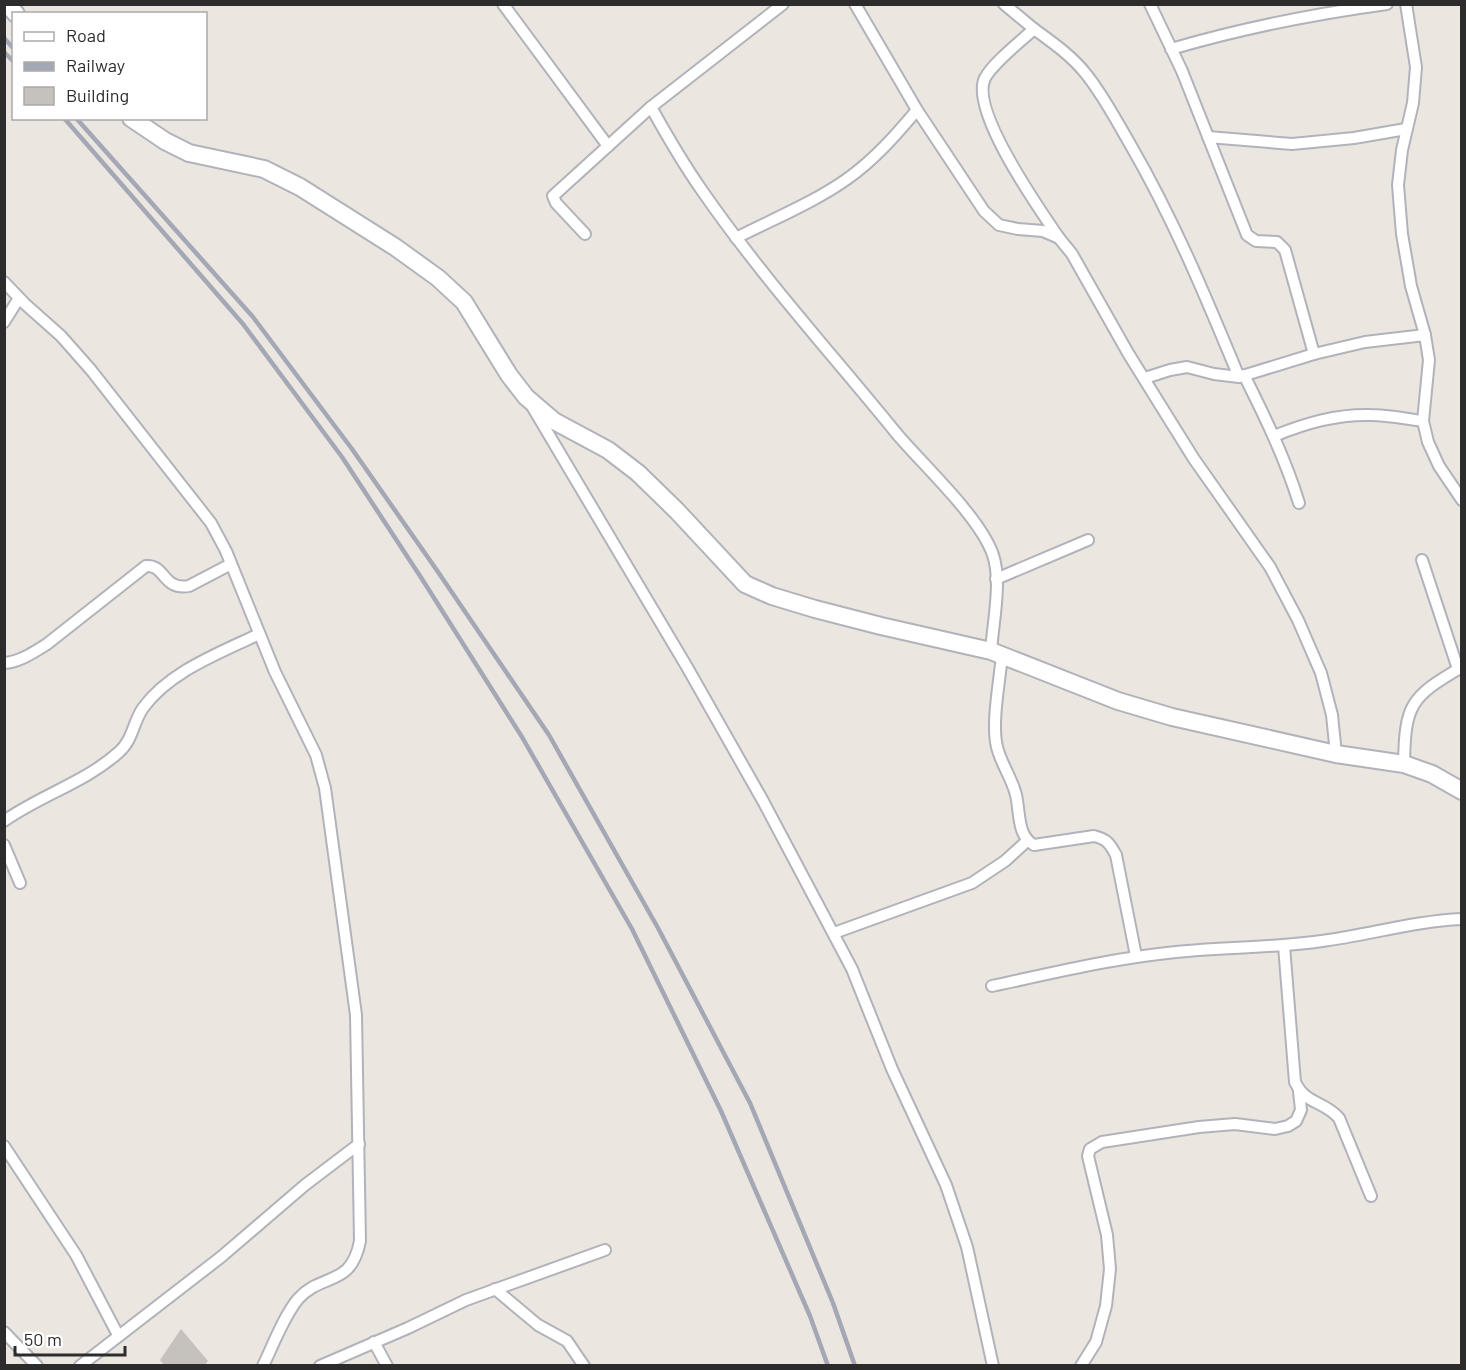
<svg xmlns="http://www.w3.org/2000/svg" width="1466" height="1370" viewBox="0 0 1466 1370" font-family="Barlow,sans-serif">
	<style>
		.building { fill: #c5c1bc }
		.lines { fill: none; stroke-linecap: round; stroke-linejoin: round }
		.street-casing { stroke: #b1b3bb; stroke-width: 14 }
		.secondary-casing { stroke: #b1b3bb; stroke-width: 20 }
		.street { stroke: #fff; stroke-width: 10 }
		.secondary { stroke: #fff; stroke-width: 16 }
		.rail { stroke: #a4a7b4; stroke-width: 4.5 }
	</style>
	<rect width="100%" height="100%" fill="#ece6e1"/>
	<path class="building" d="M181,1329l27,32 -4,5h-39l-5,-6z"/>
	<g class="lines">
		<g class="street-casing">
			<g id="street">
				<path d="M503,4l105,142"/>
				<path d="M783,4l-132,103c16,29 33,58 52,85 59,85 129,162 194,242 27,32 83,83 96,121 9,27 0,67 -2,96"/>
				<path d="M855,4l62,106 67,101 15,14 19,4 25,2 16,7 13,16 56,99 36,58 30,48 76,108 28,53 23,53 11,42 4,39"/>
				<path d="M1004,4l30,25c-13,12 -41,34 -49,49 -16,32 55,132 74,160"/>
				<path d="M1150,4l32,67 65,164 9,6 21,1 8,8 29,104"/>
				<path d="M1406,4l10,63 -3,36 -11,47 -4,35 4,49 9,52 14,49"/>
				<path d="M1034,29c18,13 38,27 52,45 17,21 30,46 44,70 44,76 75,151 109,233"/>
				<path d="M1171,49c72,-21 142,-35 216,-45"/>
				<path d="M1208,137l84,7 62,-6 52,-9"/>
				<path d="M585,234l-29,-31 -3,-7 98,-89"/>
				<path d="M736,238c37,-19 77,-35 111,-59 27,-19 49,-44 70,-69"/>
				<path d="M4,282l21,22 36,32 30,34 120,153 15,28 49,121 41,83 9,33 31,227 4,226c-9,47 -38,31 -62,58 -14,17 -25,46 -35,67"/>
				<path d="M4,322l15,-24"/>
				<path d="M1244,375c21,42 41,83 55,128"/>
				<path d="M1145,378l25,-8 17,-3 27,7 25,3 75,-23 51,-12 60,-7 4,25 -6,61 5,21 11,24 23,34"/>
				<path d="M533,408l154,259 76,134 89,168 40,100 54,116 21,62 26,119"/>
				<path d="M1274,436c32,-13 63,-22 97,-21 18,0 35,4 52,6"/>
				<path d="M1422,560l36,109"/>
				<path d="M996,579l92,-39"/>
				<path d="M1002,654c-2,26 -11,69 -5,93 4,17 15,31 19,48 4,17 1,41 18,50l60,-9c13,3 16,8 22,19l20,101"/>
				<path d="M4,663c16,-1 30,-11 43,-19l99,-78c19,-2 17,25 43,20l42,-22"/>
				<path d="M1404,764c1,-59 6,-67 58,-97"/>
				<path d="M4,821c37,-26 82,-39 115,-69 14,-12 14,-30 24,-44 27,-37 77,-55 116,-74"/>
				<path d="M4,845l16,38"/>
				<path d="M834,933l138,-50 33,-22 22,-20"/>
				<path d="M1284,946l11,136c11,23 28,18 44,36l32,78"/>
				<path d="M992,986c61,-13 122,-28 184,-34 49,-5 98,-4 146,-11 47,-6 92,-20 140,-22"/>
				<path d="M4,1146l72,109 42,80"/>
				<path d="M495,1289l43,36 29,16 17,25"/>
				<path d="M4,1332l33,34"/>
				<path d="M374,1342l13,24"/>
				<path d="M80,1366l141,-109 84,-72 54,-41"/>
				<path d="M320,1366l88,-38 58,-28 139,-50"/>
				<path d="M1081,1366l15,-24 10,-36 4,-37 -3,-34 -19,-79 2,-7 12,-7 97,-15 36,-3 40,5 13,-3 8,-5 5,-11 -2,-19"/>
			</g>
		</g>
		<g class="secondary-casing">
			<g id="secondary">
				<path d="M7,4l9,10"/>
				<path d="M131,118l34,23 24,12 75,16 36,18 95,60 43,31 26,24 45,73 17,22 28,24 54,29 30,23 39,38 68,73 27,12 43,13 66,17 110,25 127,50 54,16 164,37 68,10 28,10 30,17"/>
			</g>
		</g>
		<use href="#street" class="street"/>
		<use href="#secondary" class="secondary"/>
		<g class="rail">
			<path d="M4,38l10,11"/>
			<path d="M4,52l10,10"/>
			<path d="M64,118l179,206 99,133 80,122 100,158 110,192 89,182 89,205 18,50"/>
			<path d="M76,118l177,199 99,132 84,120 113,166 109,193 92,175 83,200 22,63"/>
		</g>
	</g>
	<rect width="1466" height="1370" fill="none" stroke="#2c2c2c" stroke-width="12"/>
	<rect x="12" y="12" width="195" height="108" fill="#ffffff" stroke="#ababab" stroke-width="1.5"/>
	<rect x="24" y="32" width="30" height="9" fill="#ffffff" stroke="#ababab" stroke-width="1.5"/>
	<text x="66" y="42" font-size="18" fill="#2c2c2c">Road</text>
	<rect x="24" y="62" width="30" height="9" fill="#a4a7b4" stroke="#ababab" stroke-width="1.5"/>
	<text x="66" y="72" font-size="18" fill="#2c2c2c">Railway</text>
	<rect x="24" y="87" width="30" height="18" fill="#c5c1bc" stroke="#ababab" stroke-width="1.5"/>
	<text x="66" y="102" font-size="18" fill="#2c2c2c">Building</text>
	<path d="M15 1346v9h110v-9" fill="none" stroke="#2c2c2c" stroke-width="3"/>
	<text x="24" y="1346" font-size="18" fill="#2c2c2c" stroke="#ffffff" stroke-width="4.5" paint-order="stroke">50 m</text>
</svg>
